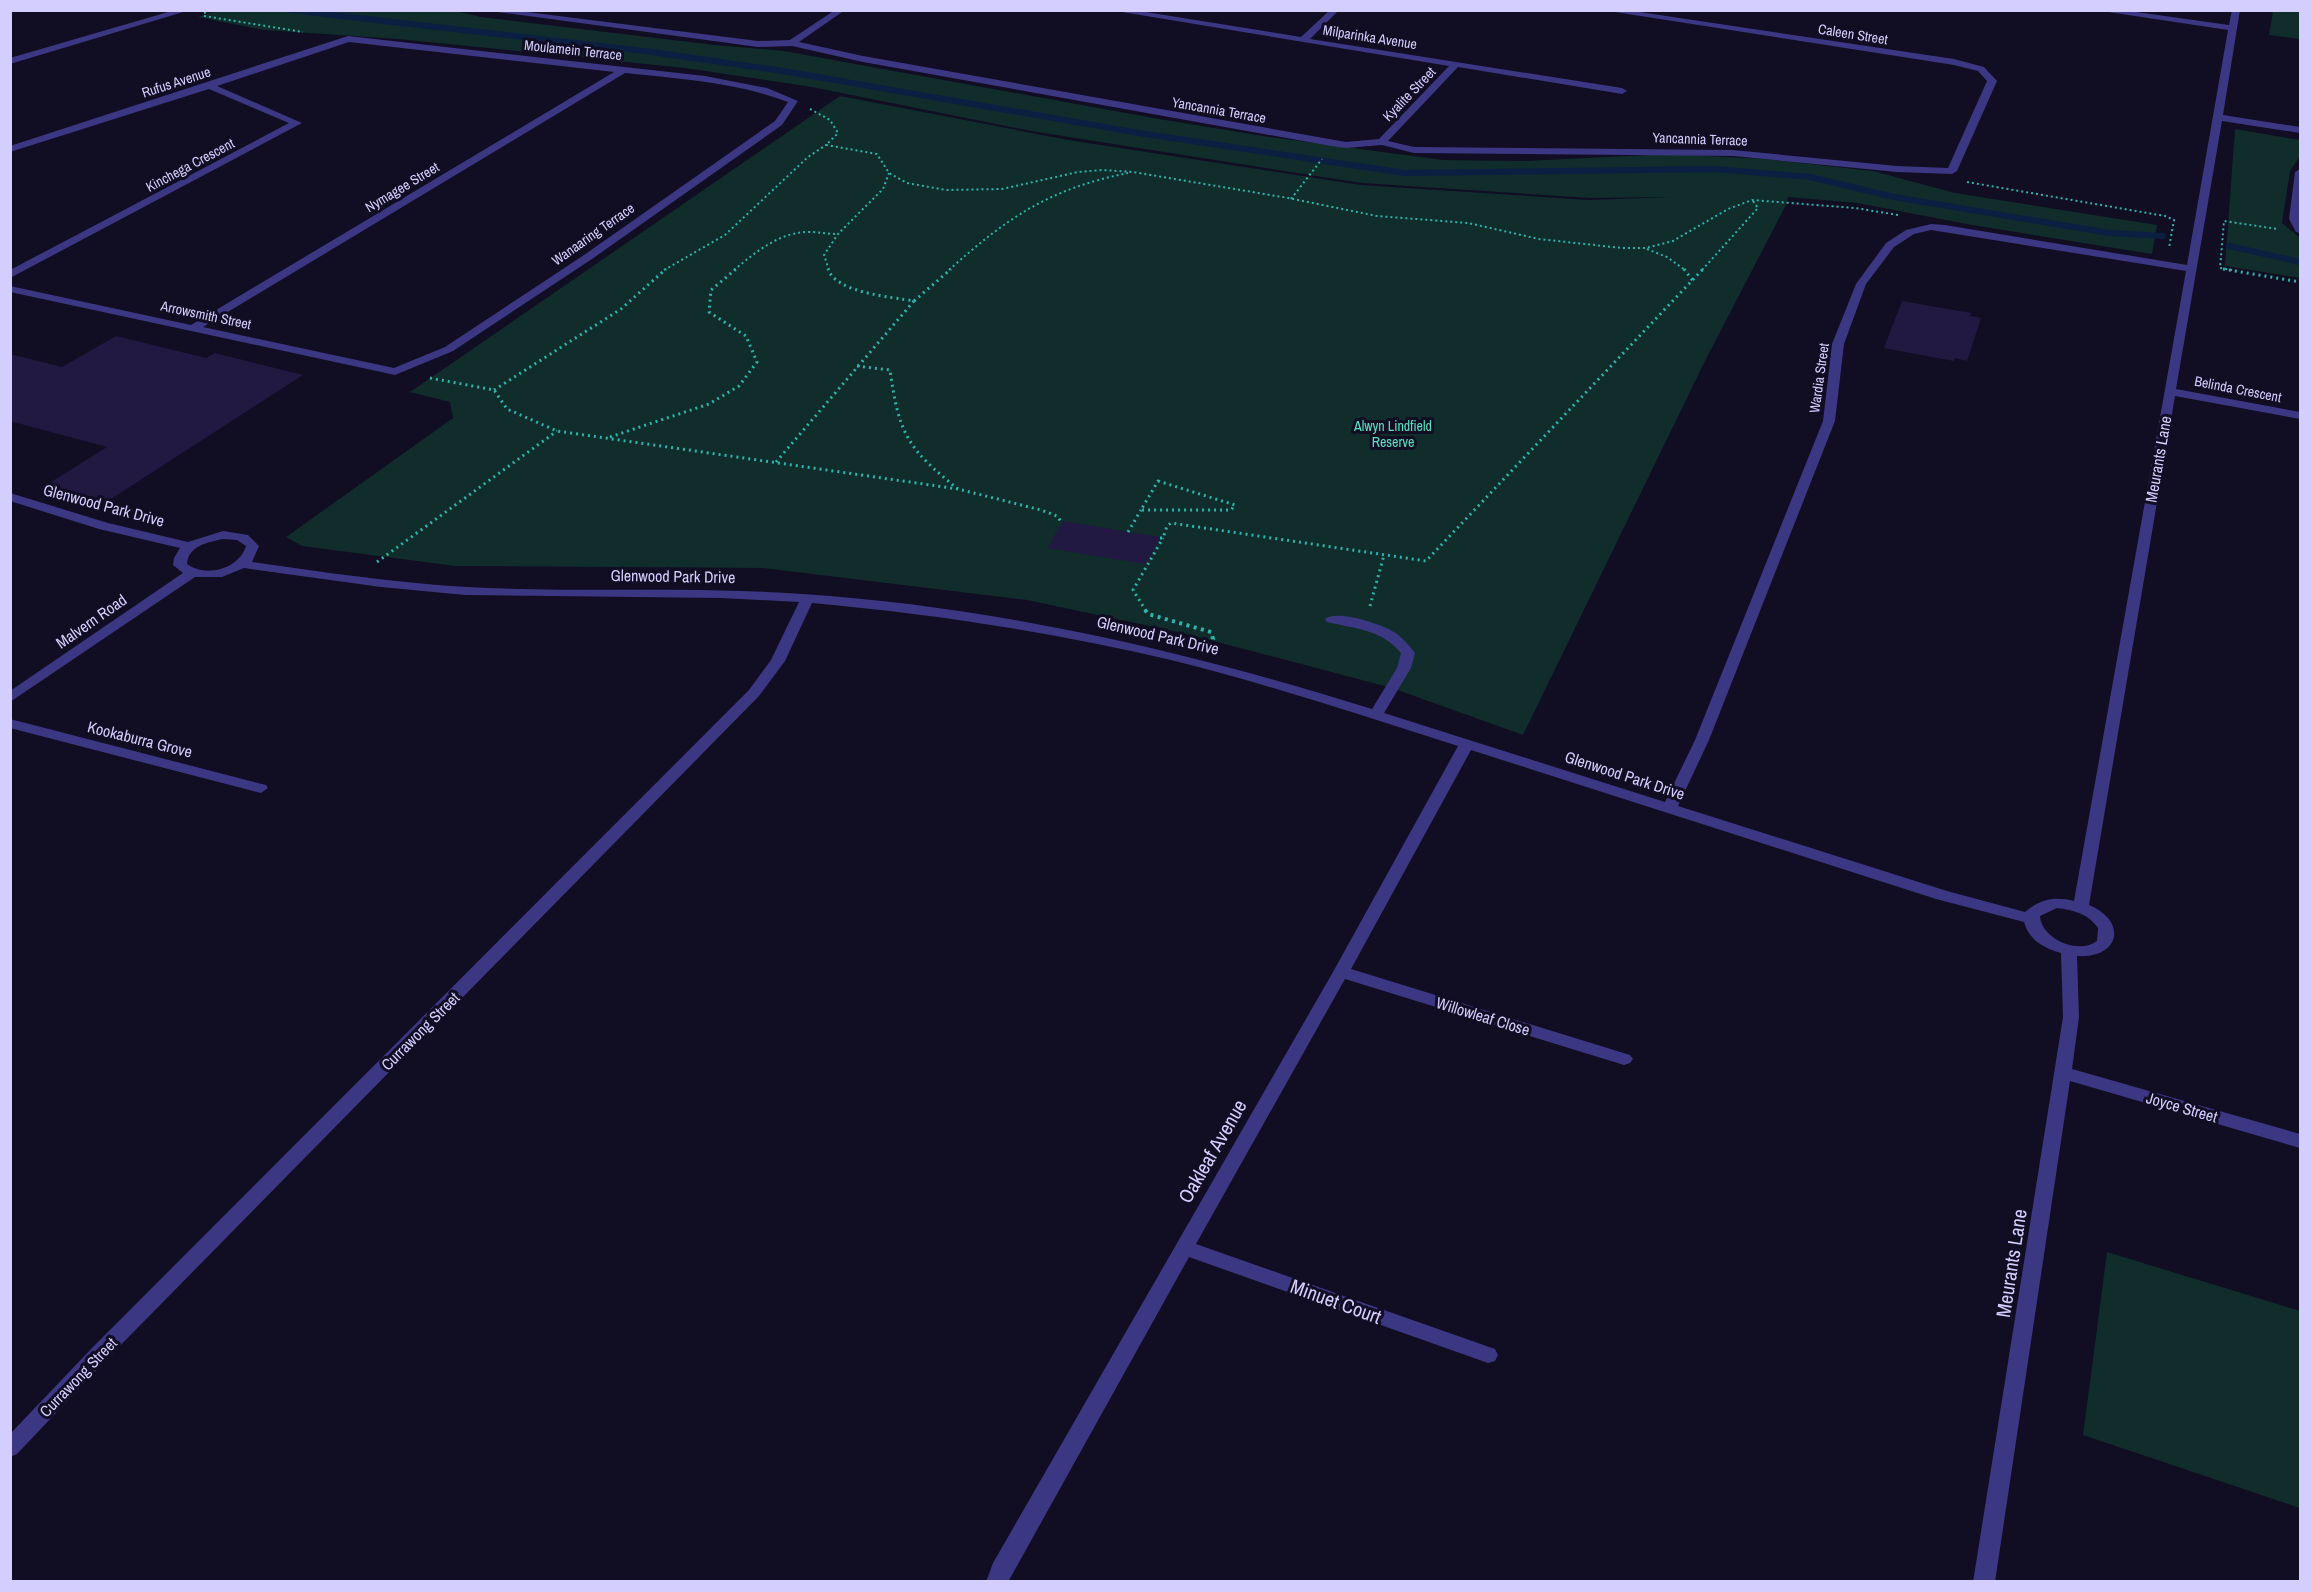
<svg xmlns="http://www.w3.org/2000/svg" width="2311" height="1592" viewBox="0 0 2311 1592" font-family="'Archivo Narrow',sans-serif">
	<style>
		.green { fill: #102c2b }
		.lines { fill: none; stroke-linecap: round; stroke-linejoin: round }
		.stream { stroke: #0b1f43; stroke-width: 6 }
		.building { fill: #221943 }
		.path-far2 { stroke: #2cb5ae; stroke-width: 2; stroke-dasharray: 2 3; stroke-linecap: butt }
		.path-far1 { stroke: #2cb5ae; stroke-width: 3; stroke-dasharray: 2 4; stroke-linecap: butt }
		.path { stroke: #2cb5ae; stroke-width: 4; stroke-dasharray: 3 4.5; stroke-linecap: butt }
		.minor { fill: #3b3782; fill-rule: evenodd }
		.labels { text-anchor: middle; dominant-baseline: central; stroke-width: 6; stroke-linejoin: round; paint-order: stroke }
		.far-street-label { font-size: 14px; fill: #d4ceff; stroke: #110d22 }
		.far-park-label { font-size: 14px; fill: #58e1c0; stroke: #110d22 }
		.street-label { font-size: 16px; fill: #d4ceff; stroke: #110d22 }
		.near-street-label { font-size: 20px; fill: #d4ceff; stroke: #110d22 }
	</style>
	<rect width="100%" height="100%" fill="#110d22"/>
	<g class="green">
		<path d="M220,10l235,1 26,6 234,28 69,6 375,68 104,17 180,24 80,1 146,-7 96,5 108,12 82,22 202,32 -5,29 -180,-29 -115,-22 -69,-6 -1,6 -82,158 -182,374 -131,-47 -205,-54 -160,-34 -264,-32 -308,-2 -153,-20 -16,-9 167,-119 -3,-16 -40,-10 430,-296 228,44 293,45 228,15 81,-3 -80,1 -229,-15 -330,-52 -219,-44 -127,-19 -287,-29 -134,-9 -66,-13z"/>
		<path d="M2273,11h27v28l-31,-4z"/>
		<path d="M2235,129l65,11v16l-10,15 -8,52 18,15v40l-75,-12z"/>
		<path d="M2107,1252l193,59v197l-217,-73z"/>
	</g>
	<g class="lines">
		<g class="stream">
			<path d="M290,10l362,42 131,19 356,62 266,40 309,-4 96,8 84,20 215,36 54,3"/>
			<path d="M2229,246l71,16"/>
		</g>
	</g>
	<g class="building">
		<path d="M1902,301l69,12 -1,3 11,2 -14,43 -12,-3 -1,3 -70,-13z"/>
		<path d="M116,336l90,22 9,-5 88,22 -203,131 -60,-17 67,-42 -97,-26v-67l52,13z"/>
		<path d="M1063,521l65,11 33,5 -15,27 -99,-16z"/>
	</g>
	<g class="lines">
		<g class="path-far2">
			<path d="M204,13l9,-3"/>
			<path d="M204,16l99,16"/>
			<path d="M810,109l20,11 8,13 -12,12 51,9 12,19 18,10 39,7 56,-1 76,-17 24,-2 31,2 155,26 89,18 91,7 71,16 83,9h24l27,-7 55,-32 24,-9 103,8 43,7"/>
			<path d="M1967,182l198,34 9,4 -5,28"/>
			<path d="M1291,199l31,-40"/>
			<path d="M1647,249l20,8 18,13"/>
			<path d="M664,270l61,-35 83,-78 18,-12"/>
			<path d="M734,270c22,-18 45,-38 75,-38 10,0 19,2 29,2"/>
			<path d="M829,270l-5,-15 14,-21 45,-45 6,-16"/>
			<path d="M949,270c59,-53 100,-81 179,-97"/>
			<path d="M1702,270l56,-62 -5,-7"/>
			<path d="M2232,270l-12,-2 4,-47 53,8"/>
		</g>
		<g class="path-far1">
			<path d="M1684,269l9,12"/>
			<path d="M2223,269l77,13"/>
			<path d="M914,301l37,-32"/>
			<path d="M857,366l33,4c9,65 18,79 68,119"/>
			<path d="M430,378l64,12 13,19 50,22 401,58 83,21 16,6 5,7"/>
			<path d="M494,390l127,-81 45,-40"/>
			<path d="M610,437l99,-33 30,-18 18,-24 -11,-26 -37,-24 2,-22 25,-21"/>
			<path d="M776,462l138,-161c-22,-4 -78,-8 -86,-32"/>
			<path d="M1158,481l77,24 -4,5h-90z"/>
			<path d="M1128,532l13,-22"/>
			<path d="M1160,538h3l4,-12 4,-3 255,38 277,-292"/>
			<path d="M377,562l180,-131"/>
			<path d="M1370,606l14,-51"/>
			<path d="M1146,611l-13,-21 30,-52"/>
		</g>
		<path class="path" d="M1145,610l3,4 63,18 2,7 -4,6"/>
		<g class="minor">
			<path d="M175,10h15l-180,54v-6z"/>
			<path d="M483,10h28l247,31 32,-1 45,-30h10l-46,32 64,14 483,86 33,-3 70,-73 -339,-56h23l168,27 29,-27h9l-29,29 312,49 5,3 -5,3 -164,-27 -70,74 26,6 319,3 164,16 51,2 39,-87 -9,-10 -24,-6 -352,-55h24l328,49 30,8 13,14 -40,90 -5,3 -55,-2 -164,-16 -319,-3 -32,-8 -36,3 -15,-2 -468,-84 -71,-16 -34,1z"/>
			<path d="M2095,10h27l107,15 3,-15h8l-17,105 77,12v6l-78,-12 -46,268 124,23v7l-125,-23 -86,509c39,16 31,54 -12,51l2,61 -7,52 228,65v14l-230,-67 -75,501h-22l90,-565 -2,-64c-17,-5 -32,-13 -37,-31l-88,-23 -465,-149 -120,219 279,86 3,4 -3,4 -6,2 -279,-86 -149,265 299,105 3,6 -3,6 -7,2 -299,-106 -181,325h-22l7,-19 340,-591 125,-226c-95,-30 -190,-62 -287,-86 -119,-28 -238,-46 -359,-57l-27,58 -26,35 -652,663 -90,95 -7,3v-23l83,-87 656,-657 22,-30 28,-58 -78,-4 -256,-3 -84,-8 -137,-19 -22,9h-27l-185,125v-11l173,-118 -10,-8 1,-7 6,-10 -81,-19 -89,-28v-8l98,30 80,19 35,-11 25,4 11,11 -7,16c71,10 143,21 215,25 112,6 224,-1 336,7 194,13 384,57 569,115l25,-41 4,-15c-20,-24 -45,-24 -74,-31l-2,-3c11,-10 57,5 69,13 9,6 15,13 21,21l-4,15 -27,45 281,89 30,-62 128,-319 9,-77 24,-60 30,-41 20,-13 25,-6 14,1 242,40 41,-235zM1931,230l255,41 -112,630c-19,-5 -34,-2 -49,11l-78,-21 -269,-85 31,-66 126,-319 9,-77 22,-60 28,-37 20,-13zM223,539l14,1 9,6c-7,23 -40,32 -59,18 1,-18 21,-22 36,-25zM2057,908c16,2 32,6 41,20l-1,13c-18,14 -56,-2 -57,-25z"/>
			<path d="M348,36l357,40 62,12 31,13 -16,24 -190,134 -139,92 -58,24 -385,-83v-6l181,39 423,-253 -265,-30 -132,44 85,37 -292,155v-8l279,-147 -80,-34 -199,63v-6zM625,73c55,6 111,9 163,29l-13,19 -191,134 -139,92 -51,21 -191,-41z"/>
			<path d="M2300,169v64l-4,-1 -7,-13 6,-47z"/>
			<path d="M10,719l256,66 2,3 -7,5 -251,-65z"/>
		</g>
	</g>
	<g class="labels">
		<g class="far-street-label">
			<text transform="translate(1853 34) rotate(9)">Caleen Street</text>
			<text transform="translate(1370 37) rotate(9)">Milparinka Avenue</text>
			<text transform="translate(573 50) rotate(6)">Moulamein Terrace</text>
			<text transform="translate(176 82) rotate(-18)">Rufus Avenue</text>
			<text transform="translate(1409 94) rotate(-46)">Kyalite Street</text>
			<text transform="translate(1219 110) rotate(10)">Yancannia Terrace</text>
			<text transform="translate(1700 139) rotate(2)">Yancannia Terrace</text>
			<text transform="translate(190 165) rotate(-28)">Kinchega Crescent</text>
			<text transform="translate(402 187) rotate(-31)">Nymagee Street</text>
			<text transform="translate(593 234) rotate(-35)">Wanaaring Terrace</text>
			<text transform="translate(206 315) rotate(12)">Arrowsmith Street</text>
			<text transform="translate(1819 378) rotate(-82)">Wardia Street</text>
			<text transform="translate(2238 389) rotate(11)">Belinda Crescent</text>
		</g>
		<g class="far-park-label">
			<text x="1393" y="426">Alwyn Lindfield<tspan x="1393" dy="16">Reserve</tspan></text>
		</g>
		<g class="street-label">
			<text transform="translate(2158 459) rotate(-80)">Meurants Lane</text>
			<text transform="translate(104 505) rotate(15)">Glenwood Park Drive</text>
			<text transform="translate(673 576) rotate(1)">Glenwood Park Drive</text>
			<text transform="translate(91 621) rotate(-35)">Malvern Road</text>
			<text transform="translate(1158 635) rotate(13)">Glenwood Park Drive</text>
			<text transform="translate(140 739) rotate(14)">Kookaburra Grove</text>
			<text transform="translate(1625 775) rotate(18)">Glenwood Park Drive</text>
			<text transform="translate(1483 1016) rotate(17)">Willowleaf Close</text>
			<text transform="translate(420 1031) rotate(-45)">Currawong Street</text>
			<text transform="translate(2182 1107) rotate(16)">Joyce Street</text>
			<text transform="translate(78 1377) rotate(-46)">Currawong Street</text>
		</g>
		<g class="near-street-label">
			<text transform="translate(1212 1151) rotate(-60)">Oakleaf Avenue</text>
			<text transform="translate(2011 1263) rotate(-81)">Meurants Lane</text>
			<text transform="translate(1336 1301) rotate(20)">Minuet Court</text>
		</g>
	</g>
	<rect width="2311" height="1592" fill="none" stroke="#d4ceff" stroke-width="24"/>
</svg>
